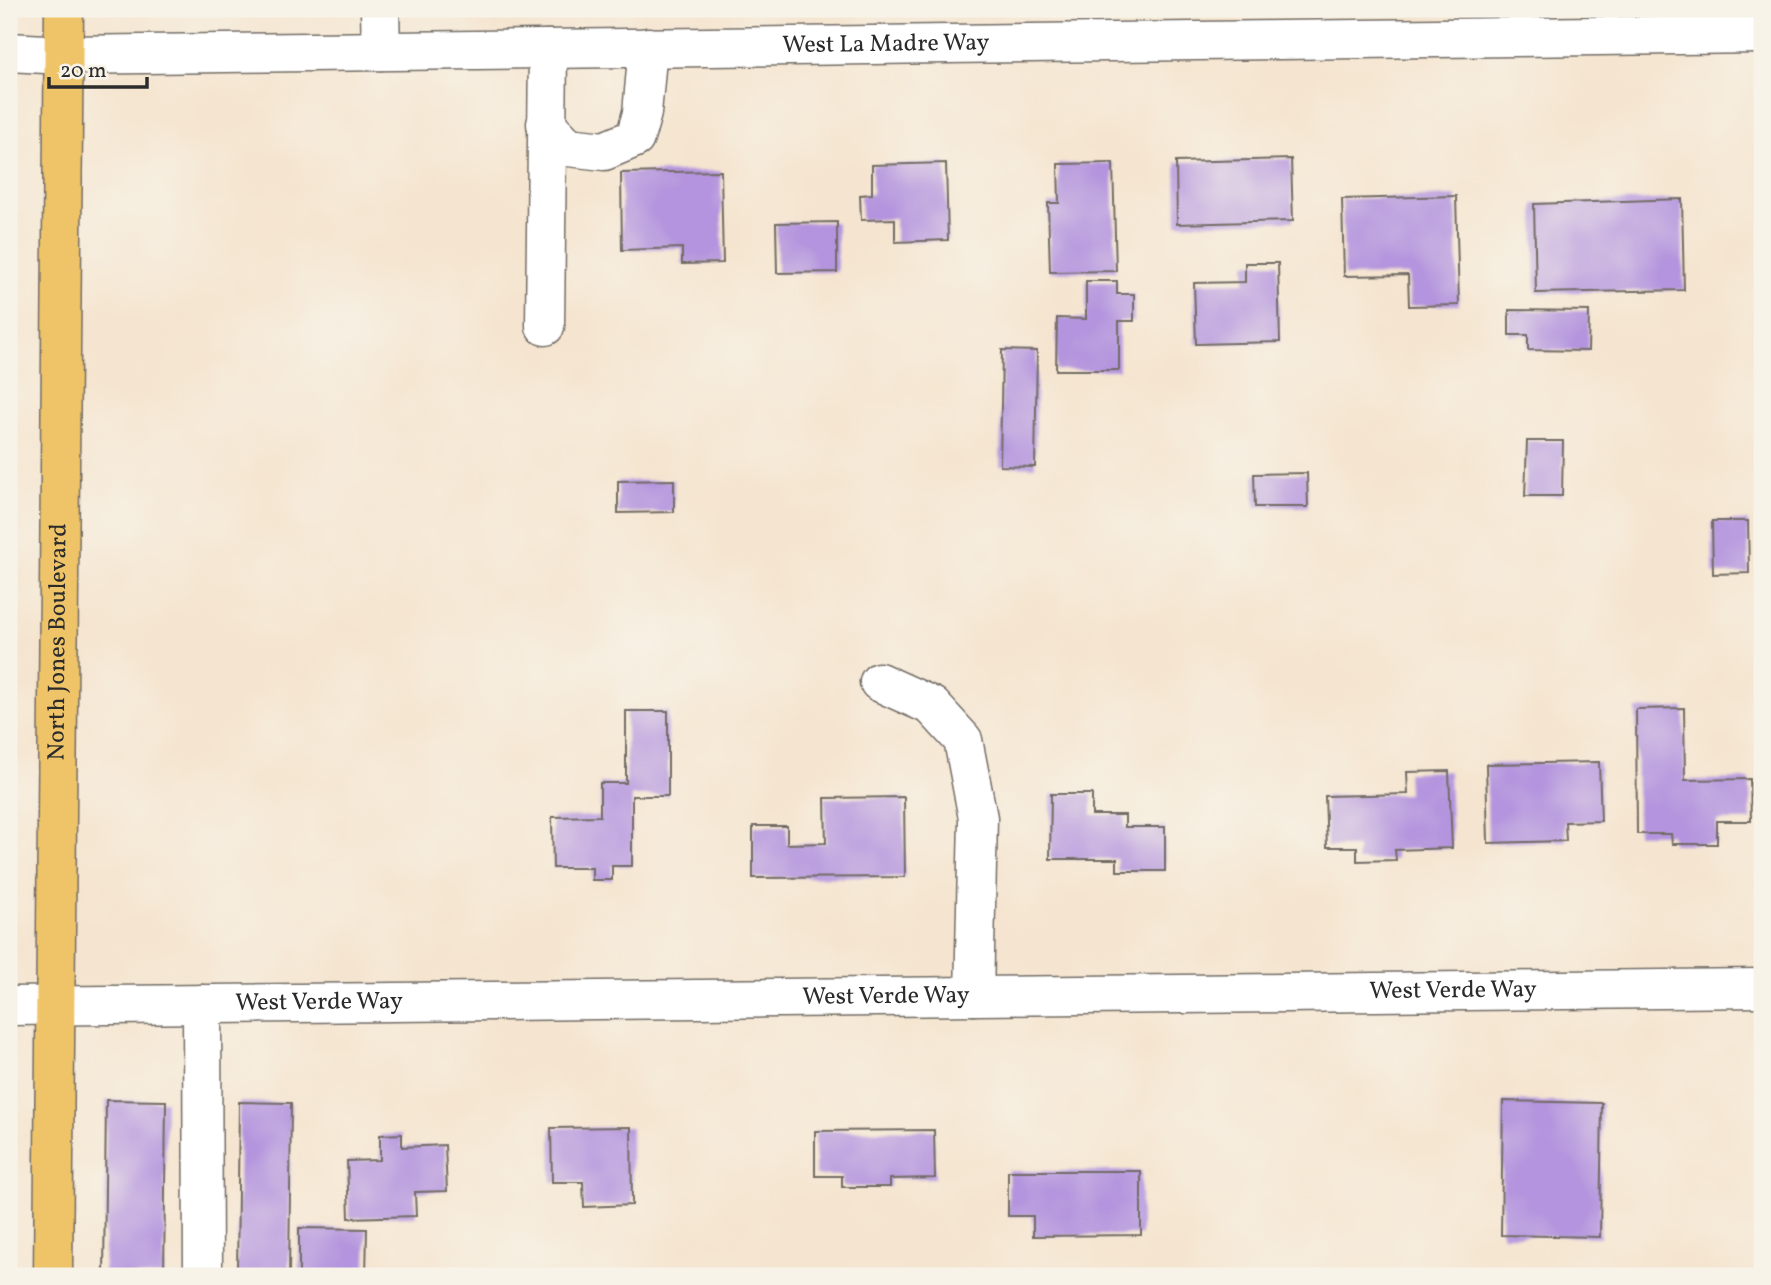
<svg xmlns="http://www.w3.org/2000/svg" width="1771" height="1285" viewBox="0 0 1771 1285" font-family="Vollkorn,serif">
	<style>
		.building { fill: #b494de }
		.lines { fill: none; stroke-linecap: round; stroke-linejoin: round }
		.minor-casing { stroke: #726c65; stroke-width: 41 }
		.major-casing { stroke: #726c65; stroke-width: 41 }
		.minor { stroke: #fff; stroke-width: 38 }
		.major { stroke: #efc469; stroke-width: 38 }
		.labels { text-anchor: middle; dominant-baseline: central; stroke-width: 6; stroke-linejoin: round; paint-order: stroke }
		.street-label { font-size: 24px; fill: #2b2b2b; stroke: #f7f3e8 }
	</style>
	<rect width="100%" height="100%" fill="#f7f3e8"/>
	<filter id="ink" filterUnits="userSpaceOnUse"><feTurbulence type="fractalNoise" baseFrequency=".0143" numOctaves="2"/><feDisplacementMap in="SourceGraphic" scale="14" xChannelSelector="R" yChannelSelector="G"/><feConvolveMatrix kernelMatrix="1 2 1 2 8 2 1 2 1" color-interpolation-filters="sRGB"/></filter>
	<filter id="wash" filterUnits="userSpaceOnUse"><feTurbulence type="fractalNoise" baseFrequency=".00686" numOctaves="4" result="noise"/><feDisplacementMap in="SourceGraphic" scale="28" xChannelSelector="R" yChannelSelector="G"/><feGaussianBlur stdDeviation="1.57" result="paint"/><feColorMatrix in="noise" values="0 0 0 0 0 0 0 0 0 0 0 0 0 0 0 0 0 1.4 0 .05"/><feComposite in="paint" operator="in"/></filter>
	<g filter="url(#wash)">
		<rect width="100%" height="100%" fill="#f5e5d0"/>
		<g id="blocks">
			<g class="building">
				<path d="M1291,159l2,62 -116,3 -1,-62z"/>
				<path d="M946,163l2,77 -53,2v-23l-34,1 -1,-25 12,-1v-29z"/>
				<path d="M1113,163l3,108 -66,1 -2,-69h11l-1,-39z"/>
				<path d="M721,171l2,92 -41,1v-16l-60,2 -1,-77z"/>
				<path d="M1456,196l3,109 -50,1 -1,-31 -64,1 -2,-77z"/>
				<path d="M1682,199l2,91 -148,3 -2,-89z"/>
				<path d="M837,222v50l-60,1 -1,-50z"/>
				<path d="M1245,263h33l2,79 -84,2 -2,-61 51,-1z"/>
				<path d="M1086,281h31v13h17v27h-15v49h-63l1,-52 29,1z"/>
				<path d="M1509,310l80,1 -1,40 -60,-1v-15h-19z"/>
				<path d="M1002,350l35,1 -2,116 -35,-1z"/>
				<path d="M1527,441h36l-1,55h-37z"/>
				<path d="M1307,473l1,34h-53l-1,-33z"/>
				<path d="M674,480v32l-56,1v-32z"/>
				<path d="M1712,521h36l1,52 -36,1z"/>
				<path d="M1684,708l1,72 65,-1 1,42h-34v23h-45l-1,-10h-34l-1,-125z"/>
				<path d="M626,711h42v85h-36v70h-20v14h-20v-12h-39l-1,-51 48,-1v-33h26z"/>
				<path d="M1599,762l2,59 -36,1 1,19 -78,2 -2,-79z"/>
				<path d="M1449,771l3,77 -57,2 1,10 -39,1v-14h-30l-2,-51 83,-2 -1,-22z"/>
				<path d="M1051,794h41v21h33v12h40v44h-48v-12h-67z"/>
				<path d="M904,797l1,80 -152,1v-52h34v18l39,-1 -1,-45z"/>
				<path d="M106,1100l60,1 -2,175h-60z"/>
				<path d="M1503,1101l99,2 -2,134 -99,-2z"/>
				<path d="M239,1102l52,1 -2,173h-52z"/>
				<path d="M631,1127l1,78 -48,2 -1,-25h-31l-1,-54z"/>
				<path d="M934,1130l1,48 -45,1v8h-48v-11h-27v-45z"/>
				<path d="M402,1134v13l43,-2 2,46 -32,1 1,24 -67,2 -2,-57 33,-1v-25z"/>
				<path d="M1008,1171h133v64l-108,1v-20h-25z"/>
				<path d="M299,1228l68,1 -1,47h-67z"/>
			</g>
		</g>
	</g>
	<g filter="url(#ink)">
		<use href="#blocks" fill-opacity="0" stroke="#726c65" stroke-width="2"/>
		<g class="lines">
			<g class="minor-casing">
				<g id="minor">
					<path d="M380,9l1,42"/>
					<path id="s1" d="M9,52l55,3 1698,-21"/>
					<path d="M546,124l22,23 36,4 31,-13 7,-25 6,-66"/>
					<path d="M545,326l3,-277"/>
					<path d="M879,682l53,24 31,34 15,78 -4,178"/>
					<path d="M202,1004l1,272"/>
					<path id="s2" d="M9,1006l1753,-18"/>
				</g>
			</g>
			<g class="major-casing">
				<g id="major">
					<path id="s3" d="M53,1276l11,-1267"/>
				</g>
			</g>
			<use href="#minor" class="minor"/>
			<use href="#major" class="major"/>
		</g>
	</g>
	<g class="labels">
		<g class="street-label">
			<text stroke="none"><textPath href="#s1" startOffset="877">West La Madre Way</textPath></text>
			<text stroke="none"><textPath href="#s3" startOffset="634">North Jones Boulevard</textPath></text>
			<text stroke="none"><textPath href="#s2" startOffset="1444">West Verde Way</textPath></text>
			<text stroke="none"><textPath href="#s2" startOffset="877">West Verde Way</textPath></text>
			<text stroke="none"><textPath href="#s2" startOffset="310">West Verde Way</textPath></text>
		</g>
	</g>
	<rect width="1771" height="1285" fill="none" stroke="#f7f3e8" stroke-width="35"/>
	<path d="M49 77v10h98v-10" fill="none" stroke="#2b2b2b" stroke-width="3.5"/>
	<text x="60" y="77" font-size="21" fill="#2b2b2b" stroke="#f7f3e8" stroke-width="5" paint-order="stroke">20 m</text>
</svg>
